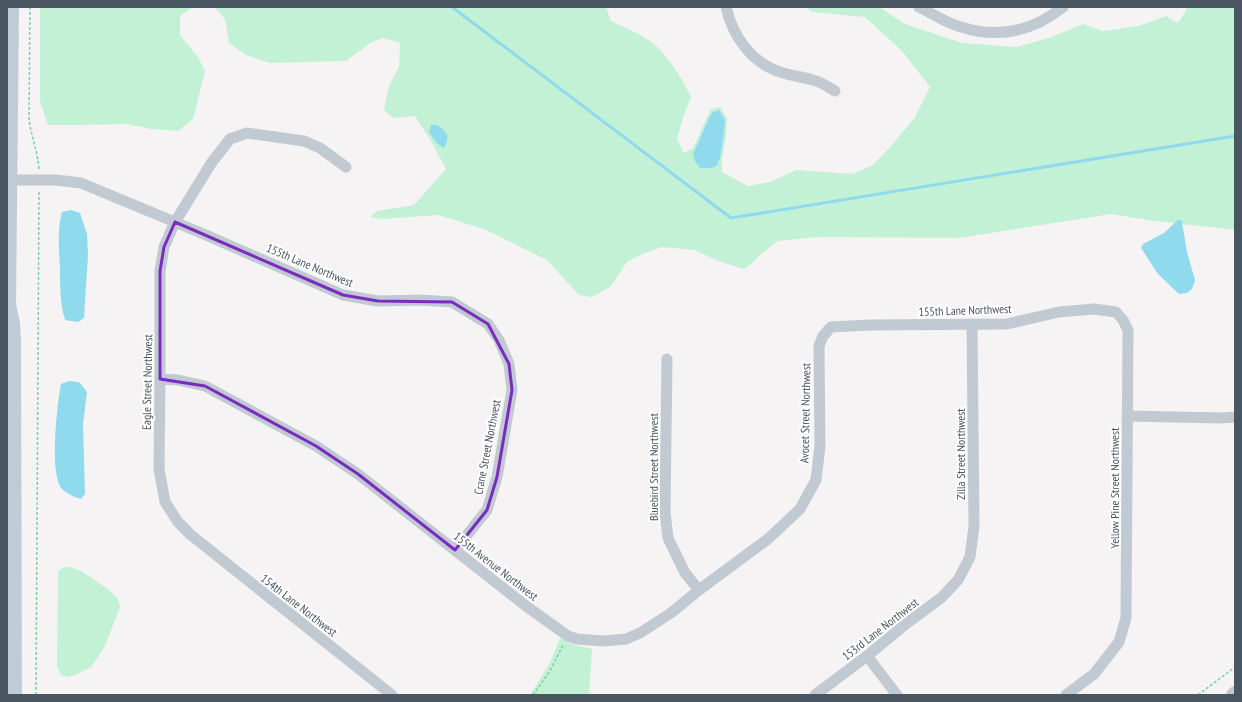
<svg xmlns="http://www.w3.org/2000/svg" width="1242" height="702" viewBox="0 0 1242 702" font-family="'PT Sans Narrow',sans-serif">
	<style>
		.green { fill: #c3f1d5 }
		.water { fill: #90daee }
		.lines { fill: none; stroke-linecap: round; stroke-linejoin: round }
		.stream { stroke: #90daee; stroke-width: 3 }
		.path { stroke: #7ad0a6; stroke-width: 1.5; stroke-dasharray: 3 2; stroke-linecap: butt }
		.minor { stroke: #c1cad2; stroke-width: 11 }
		.tertiary { stroke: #c1cad2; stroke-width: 14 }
		.secondary { stroke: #c1cbd6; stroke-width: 16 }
		.marked { fill: none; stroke: #7b2cbf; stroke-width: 3; stroke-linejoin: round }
		.labels { text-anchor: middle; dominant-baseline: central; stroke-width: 4; stroke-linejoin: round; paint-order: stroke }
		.street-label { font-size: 12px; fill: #4a5661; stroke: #fff }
	</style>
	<rect width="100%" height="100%" fill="#f5f3f3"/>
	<g class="green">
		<path d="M40,7h153l-13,9v19l18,22 7,14 -12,48 -15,12 -27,-2 -24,-5 -46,1h-33l-8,-24z"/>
		<path d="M208,7h398l5,14c13,6 27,12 39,20 15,10 35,41 41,57l-7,16 -7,25 7,14 9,-5 18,-39 9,-2 7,11 -1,18 -4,22v14l26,14 22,-4 26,-12 57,4 20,-9 20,-21 22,-27 15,-30 -28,-36 -37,-34 -53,-5 -6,-5h73l26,17 57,19 54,4 33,-9 34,-14 20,7 36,-5 27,-10 12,7 10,-16h47v223l-87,-10 -37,-6 -152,24 -143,-1 -38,4 -16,12 -11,11 -7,5 -20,-6 -30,-13 -32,-3 -22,8 -13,7 -17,25 -18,10 -13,-2 -32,-35 -63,-31 -46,-14 -55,4 -13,-2 7,-6 37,-6 32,-36 -15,-28 -16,-25 -22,2 -9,-8 5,-24 10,-19 1,-24 -18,-5 -12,5 -24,18 -76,2 -24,-8 -17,-12 -4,-24 -11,-12z"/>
		<path d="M63,567h7l11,4 27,18 10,10 2,8 -15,39 -14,21 -18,9 -7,1 -5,-2 -4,-9 1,-94z"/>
		<path d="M560,638l14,7 18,4 -3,46h-59l20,-32z"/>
	</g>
	<g class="water">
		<path d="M719,110l6,10c-1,9 -3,41 -9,46 -4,3 -11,2 -16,2l-5,-7 -2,-7 17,-38 3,-4z"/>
		<path d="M431,125h6c10,7 14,11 7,23 -7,-3 -11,-10 -15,-16z"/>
		<path d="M71,210l9,3 7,21 1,21 -4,63 -6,4 -13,-2c-5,-17 -5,-34 -5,-52 -1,-19 -3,-38 2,-56z"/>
		<path d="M1178,220h3l1,2 5,30 8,28 -3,9 -5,4 -8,1 -21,-20 -17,-26 2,-4 21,-11z"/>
		<path d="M69,381l10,1 8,10 -4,32 2,70 -4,5c-7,-2 -18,-7 -21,-13 -10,-19 -3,-80 1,-102z"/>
	</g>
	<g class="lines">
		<path class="stream" d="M452,7l279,211 504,-82"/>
		<g class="path">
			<path d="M30,7l-1,112c2,17 9,33 10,51"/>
			<path d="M36,695l3,-505"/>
			<path d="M533,695l17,-24 13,-26"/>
			<path d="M1198,695l37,-28"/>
		</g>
		<g class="minor">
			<path d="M726,7c7,30 26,57 57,66 10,3 20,4 30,7 8,2 15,7 22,11"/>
			<path d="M919,7c14,7 27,16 42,20 38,12 71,5 102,-20"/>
			<path d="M346,167l-26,-19 -16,-7 -57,-8 -17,6 -18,23 -37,60 -11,25 -4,24v108l-1,90 6,33 13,20 13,13 201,160"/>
			<path d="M7,180h49l25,3 125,52 137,60 35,6 43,-1 31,2 36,22 11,16 10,24 3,26 -15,87 -10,33 -32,40"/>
			<path d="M667,359l-2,153 3,26 17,35 14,17"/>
			<path d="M160,379l18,1 27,6 111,60 42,28 168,132 42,30 9,3 26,2 23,-2 14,-6 31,-20 28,-23 69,-51 32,-30 16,-29 4,-34 -1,-100 4,-10 8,-9 38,-2 138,-1 52,-12 35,-3 22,3 7,8 5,10 -2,288 -7,24 -25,32 -28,21"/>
			<path d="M1127,416l94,2 14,-1"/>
			<path d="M867,656l30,39"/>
			<path d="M815,695l52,-39 40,-33 34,-25 17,-18 12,-23 4,-31 -2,-202"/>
		</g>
		<path class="tertiary" d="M1233,695l2,-2"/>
		<g class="secondary">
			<path d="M8,305l4,19 1,17 1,354"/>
			<path d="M7,313l1,-8 3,-298"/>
		</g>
	</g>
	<path class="marked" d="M175,222l168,73 35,6 74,1 36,22 21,40 3,26 -15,87 -10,33 -32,40 -97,-76 -42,-28 -111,-60 -45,-7v-108l4,-24z"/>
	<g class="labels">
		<g class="street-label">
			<text transform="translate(310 265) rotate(23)">155th Lane Northwest</text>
			<text transform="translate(965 310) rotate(-2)">155th Lane Northwest</text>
			<text transform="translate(147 382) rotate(-89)">Eagle Street Northwest</text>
			<text transform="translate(805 413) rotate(-89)">Avocet Street Northwest</text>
			<text transform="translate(487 447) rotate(-79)">Crane Street Northwest</text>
			<text transform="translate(960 454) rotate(-90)">Zilla Street Northwest</text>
			<text transform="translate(653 467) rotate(-90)">Bluebird Street Northwest</text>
			<text transform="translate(1114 488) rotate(-90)">Yellow Pine Street Northwest</text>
			<text transform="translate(496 566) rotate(38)">155th Avenue Northwest</text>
			<text transform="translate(299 605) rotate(38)">154th Lane Northwest</text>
			<text transform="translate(880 629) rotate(-38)">153rd Lane Northwest</text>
		</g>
	</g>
	<rect width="1242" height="702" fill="none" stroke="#4a5661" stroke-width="16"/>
</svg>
